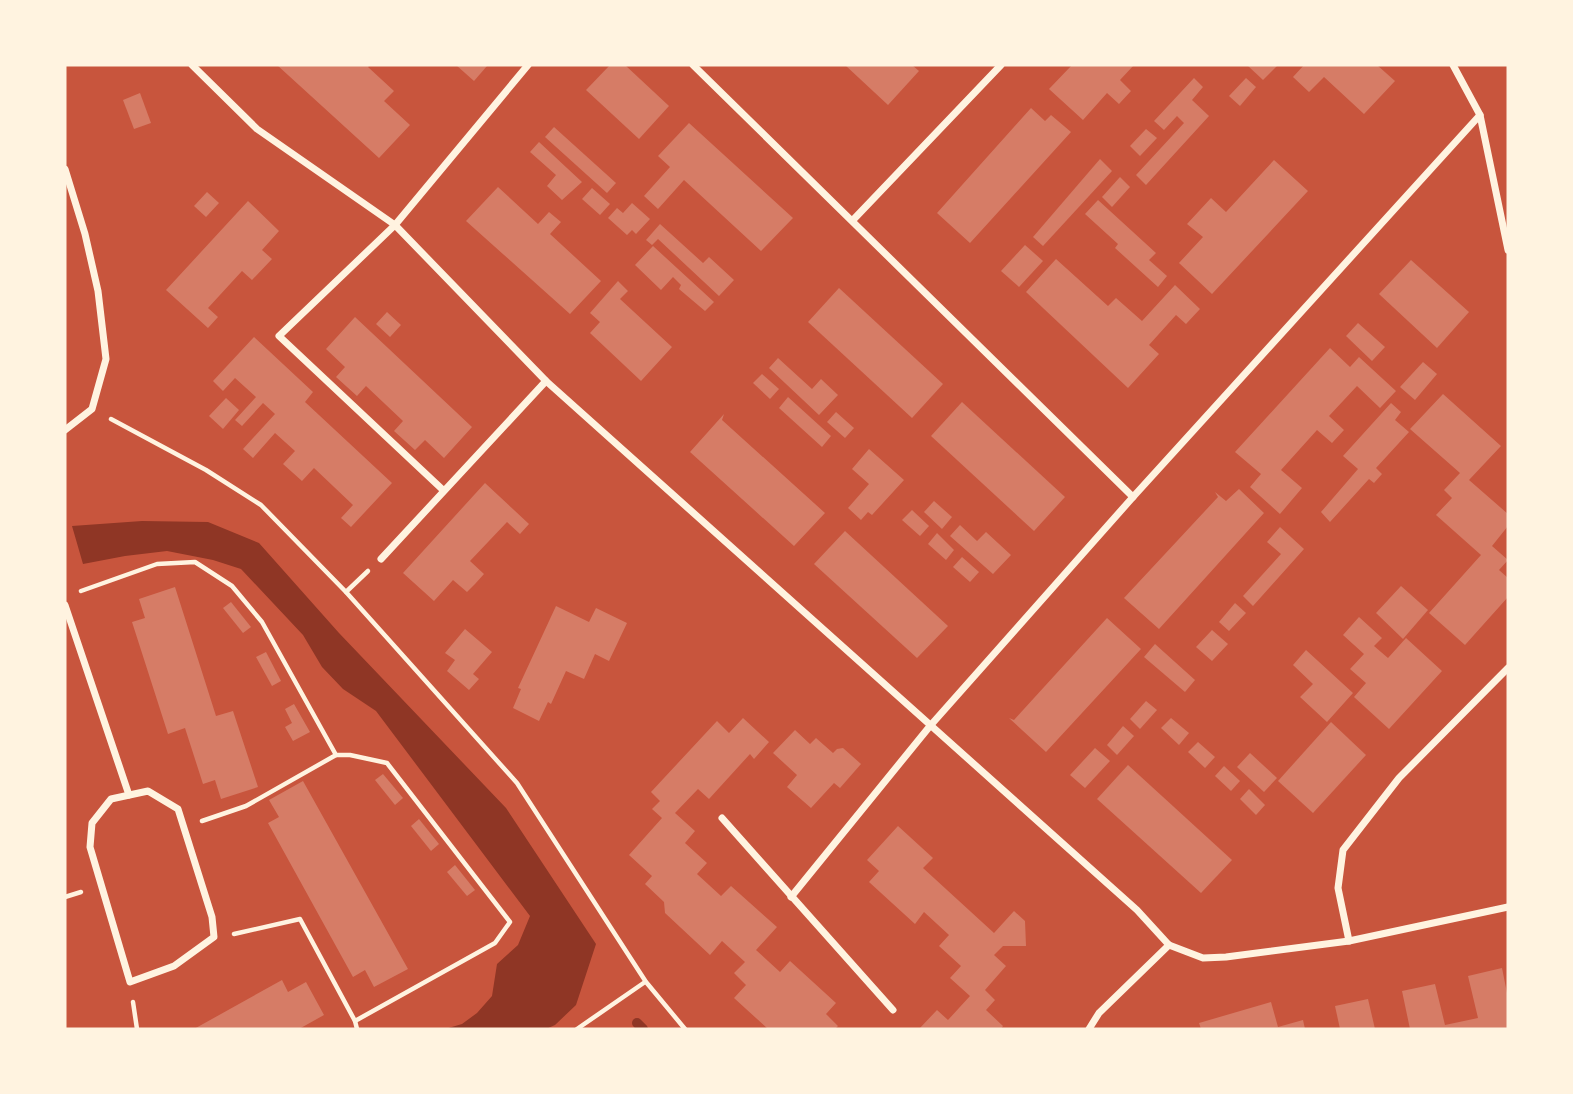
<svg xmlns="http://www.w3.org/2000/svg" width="1573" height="1094" viewBox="0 0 1573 1094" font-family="Roboto,sans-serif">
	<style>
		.water { fill: #8f3625 }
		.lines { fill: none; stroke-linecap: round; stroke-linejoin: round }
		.stream { stroke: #8f3625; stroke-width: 10 }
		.building { fill: #d67c66 }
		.path { stroke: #fff3e0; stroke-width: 4.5 }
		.minor { stroke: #fff3e0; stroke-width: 7 }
	</style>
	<rect width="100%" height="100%" fill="#c8553d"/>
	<path class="water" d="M142,521l66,1 51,21 80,90 167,175 90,136 -20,61 -21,20 -9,4h-101l17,-5 15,-11 15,-17 5,-32 21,-19 12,-29 -154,-205 -33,-22 -21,-22 -19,-32 -62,-66 -28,-9 -46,-9 -42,5 -42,8 -11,-38z"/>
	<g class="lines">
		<path class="stream" d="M637,1023l6,6"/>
	</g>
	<g class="building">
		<path d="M277,65h93l-2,2 26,24 -10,10 26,24 -31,33z"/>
		<path d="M456,65h30l1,1 -13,15z"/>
		<path d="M610,65h15l44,41 -30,33 -53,-49z"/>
		<path d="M845,65h67l7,6 -31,34z"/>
		<path d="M1072,65h62l-14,15 11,11 -12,13 -12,-11 -24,27 -34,-31z"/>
		<path d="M1247,65h31l-15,15z"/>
		<path d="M1304,65h73l18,16 -31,33 -40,-37 -15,15 -16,-15z"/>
		<path d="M1194,78l9,9 -11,13 17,16 -63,69 -10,-10 48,-52 -7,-7 -13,14 -10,-9z"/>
		<path d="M1246,78l10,9 -16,19 -11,-10z"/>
		<path d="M140,93l11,30 -17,6 -11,-29z"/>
		<path d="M1031,108l14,13 6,-6 20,17 -101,111 -33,-30z"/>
		<path d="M689,123l104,95 -32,33 -77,-71 -26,29 -14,-13 26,-29 -12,-11z"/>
		<path d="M554,127l62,56 -9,10 -62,-56z"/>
		<path d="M1146,129l11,9 -17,18 -10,-10z"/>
		<path d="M539,142l43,40 -20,18 -15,-14 9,-11 -26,-23z"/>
		<path d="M1100,159l12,12 -69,75 -10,-9z"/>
		<path d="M1274,160l34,31 -96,103 -33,-31 24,-26 -16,-13 24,-26 15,14z"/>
		<path d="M1120,177l10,10 -18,20 -10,-10z"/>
		<path d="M498,187l40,37 11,-12 12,10 -11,12 51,47 -31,33 -104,-93z"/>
		<path d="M592,188l18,16 -10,11 -18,-16z"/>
		<path d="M207,192l12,11 -13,14 -12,-11z"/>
		<path d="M1098,200l58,53 -7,7 18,16 -9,11 -43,-39 3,-4 -33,-30z"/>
		<path d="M248,201l31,30 -17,19 10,9 -20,21 -10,-9 -34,37 10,9 -10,11 -42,-38z"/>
		<path d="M632,203l18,16 -14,15 -4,-4 -5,5 -19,-17 9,-10 6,5z"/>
		<path d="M660,224l43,39 6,-6 25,23 -15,16 -61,-57 -6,6 -6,-5z"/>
		<path d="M1025,245l18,16 -24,26 -18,-16z"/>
		<path d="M653,246l61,56 -9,9 -26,-22 2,-4 -8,-8 -12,13 -26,-25z"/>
		<path d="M1056,259l52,47 8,-8 26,23 33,-36 25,24 -14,15 -10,-9 -27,30 10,9 -31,34 -102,-96z"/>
		<path d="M1411,260l58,52 -32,36 -58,-54z"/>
		<path d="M618,281l10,10 -8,8 52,48 -31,34 -51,-48 10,-11 -10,-9z"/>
		<path d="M839,288l104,96 -31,34 -104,-96z"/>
		<path d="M387,312l14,13 -11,12 -14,-13z"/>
		<path d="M355,317l117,110 -28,31 -19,-18 -10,10 -21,-19 9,-10 -37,-35 -9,10 -21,-19 9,-10 -19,-18z"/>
		<path d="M1358,323l27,24 -13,14 -26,-25z"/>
		<path d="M254,337l59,55 -8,10 87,81 -41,44 -10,-9 12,-13 -39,-37 -12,13 -19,-17 12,-13 -20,-18 -22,25 -10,-9 32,-35 -12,-11 -21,23 -7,-6 21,-23 -21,-19 -12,13 -10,-10z"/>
		<path d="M1330,348l20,19 9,-10 37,34 -16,17 -23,-22 -28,30 15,14 -12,13 -15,-13 -36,40 21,18 -22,26 -30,-27 11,-13 -26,-22z"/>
		<path d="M778,358l34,31 9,-10 17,16 -19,20 -50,-47z"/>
		<path d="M1423,362l14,12 -22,26 -15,-13z"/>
		<path d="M762,374l17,15 -9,10 -17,-16z"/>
		<path d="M1443,394l58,52 -32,34 39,34v12l-16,20 16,14 -9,10 9,8v19l-43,48 -36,-32 52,-58 -45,-40 16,-17 -8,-8 16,-17 -50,-44z"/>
		<path d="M788,397l43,39 -9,11 -43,-39z"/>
		<path d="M226,398l13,12 -16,19 -14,-13z"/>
		<path d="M962,402l103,95 -31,34 -103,-95z"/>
		<path d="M1391,403l10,9 -6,8 14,12 -33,36 6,6 -8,9 -5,-4 -39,43 -9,-10 37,-43 -15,-13z"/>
		<path d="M836,412l18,16 -9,10 -18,-16z"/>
		<path d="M724,414l-2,6 103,93 -31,33 -104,-94z"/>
		<path d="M869,449l35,31 -32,35 -4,-3 -7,8 -13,-12 21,-24 -17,-15z"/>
		<path d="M485,483l44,41 -9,10 -13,-12 -37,39 14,13 -9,10 -8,8 -14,-12 -19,21 -31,-28z"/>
		<path d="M1239,489l25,24 -105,116 -35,-31 94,-101 -3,-5 11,9z"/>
		<path d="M934,501l18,16 -10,12 -18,-17z"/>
		<path d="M912,510l17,16 -9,10 -18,-16z"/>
		<path d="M960,525l17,16 9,-9 25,23 -18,19 -43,-38z"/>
		<path d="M1280,527l24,22 -51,57 -10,-10 38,-42 -14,-12z"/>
		<path d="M845,531l103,95 -31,32 -103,-94z"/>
		<path d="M937,533l17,17 -8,10 -18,-16z"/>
		<path d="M962,557l17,15 -9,10 -17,-15z"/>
		<path d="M1401,586l27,24 -25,29 -27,-26z"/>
		<path d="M175,587l41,129 17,-5 25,76 -37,12 -6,-19 -12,4 -18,-56 -17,6 -36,-112 13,-4 -6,-19z"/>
		<path d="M231,602l20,25 -8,6 -20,-25z"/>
		<path d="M1235,603l11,10 -17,18 -10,-9z"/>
		<path d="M556,606l33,16 7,-14 31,15 -18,38 -14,-7 -11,25 -18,-8 -15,33 -3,-2 -9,19 -26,-13 8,-19 -3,-1z"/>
		<path d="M1359,617l23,21 -8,8 14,12 18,-20 36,33 -53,58 -35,-32 12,-14 -16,-14 14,-15 -21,-19z"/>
		<path d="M1107,618l34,31 -95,103 -37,-34 5,2z"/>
		<path d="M465,629l27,23 -19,22 6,5 -10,11 -22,-19 8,-11 -10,-7z"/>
		<path d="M1212,630l16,14 -16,17 -16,-14z"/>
		<path d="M1155,644l40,36 -10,12 -41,-35z"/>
		<path d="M1306,650l47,43 -26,29 -27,-25 13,-13 -20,-19z"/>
		<path d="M266,652l15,29 -9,5 -16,-29z"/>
		<path d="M1146,701l11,9 -17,19 -10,-10z"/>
		<path d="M294,704l16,28 -17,9 -8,-14 7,-4 -7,-14z"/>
		<path d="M743,718l26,24 -15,17 -4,-5 -41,45 -11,-10 -23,24 20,18 -10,12 22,20 -10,11 24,22 10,-10 46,41 -21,23 24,22 10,-11 46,42 -10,11 12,12 -3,3h-67l-34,-31 12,-13 -12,-12 11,-11 -23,-21 -12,14 -45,-42 -1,-11 -19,-18 7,-8 -23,-21 33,-37 -10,-9 8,-8 -9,-9 66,-71 12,12z"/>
		<path d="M1171,718l18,15 -10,12 -18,-17z"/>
		<path d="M1331,722l35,33 -53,58 -35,-32z"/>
		<path d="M1123,726l11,10 -17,19 -10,-10z"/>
		<path d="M795,730l15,14 6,-6 17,15 4,-4 6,-1 18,16 -21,24 -6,-5 -23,25 -24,-21 10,-12 -24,-22z"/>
		<path d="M1198,742l17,15 -10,11 -17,-16z"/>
		<path d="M1095,748l15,13 -25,27 -15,-13z"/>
		<path d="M1250,753l27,25 -13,14 -27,-25z"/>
		<path d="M1128,765l104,95 -31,33 -104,-94z"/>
		<path d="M1224,766l16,15 -9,10 -16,-15z"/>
		<path d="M383,774l20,24 -8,7 -20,-25z"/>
		<path d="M303,781l105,188 -34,18 -9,-17 -12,7 -85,-154 11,-6 -10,-17z"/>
		<path d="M1249,789l16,16 -9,10 -16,-16z"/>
		<path d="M419,819l20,25 -8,7 -20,-25z"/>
		<path d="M898,826l35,32 -10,10 71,65 20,-22 11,10 1,25h-23l-9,9 12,11 -21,24 10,10 -9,10 17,16 -2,3h-82l18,-19 11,10 22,-24 -20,-18 11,-12 -22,-20 10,-11 -25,-23 -9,12 -46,-42 10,-11 -12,-11z"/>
		<path d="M455,865l20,25 -8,6 -20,-24z"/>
		<path d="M1502,968l6,30v31h-98l-8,-38 33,-7 10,41 33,-7 -10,-42z"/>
		<path d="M282,980l6,12 18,-10 18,33 -25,14h-105z"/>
		<path d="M1368,999l7,30h-35l-5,-23z"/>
		<path d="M1271,1002l7,25 25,-7 2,9h-104l-2,-6z"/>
	</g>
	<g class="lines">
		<g class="path">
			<path d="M111,419l95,51 55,35 85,87 171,191 129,199 39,47"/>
			<path d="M81,591l76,-27 38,-2 37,24 30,36 74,133h14l37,8 123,159 -15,21 -140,78"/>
			<path d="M346,592l22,-21"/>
			<path d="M202,821l44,-15 90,-51"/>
			<path d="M65,897l16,-5"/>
			<path d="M234,934l66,-15 55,102 2,8"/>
			<path d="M133,1002l4,27"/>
			<path d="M577,1029l68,-47"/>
		</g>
		<g class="minor">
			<path d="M192,65l65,64 138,96 151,156 591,529 32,35 34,13 23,-1 123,-16 159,-34"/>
			<path d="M693,65l440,432"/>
			<path d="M1453,65l27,50 28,135"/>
			<path d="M65,169l20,65 13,57 8,68 -14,50 -27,21"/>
			<path d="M853,220l148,-155"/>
			<path d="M443,490l-164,-154 116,-111 133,-160"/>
			<path d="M381,559l165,-178"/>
			<path d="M65,605l64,190"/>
			<path d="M148,791l30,18 34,108 2,20 -40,29 -44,16 -40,-135 2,-24 19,-24z"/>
			<path d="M722,818l171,192"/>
			<path d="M791,897l139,-171 203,-229 347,-382"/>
			<path d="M1349,941l-11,-53 5,-38 56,-72 109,-110"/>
			<path d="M1089,1029l10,-16 70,-68"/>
		</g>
	</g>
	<rect width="1573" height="1094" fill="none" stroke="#fff3e0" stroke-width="133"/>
</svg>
